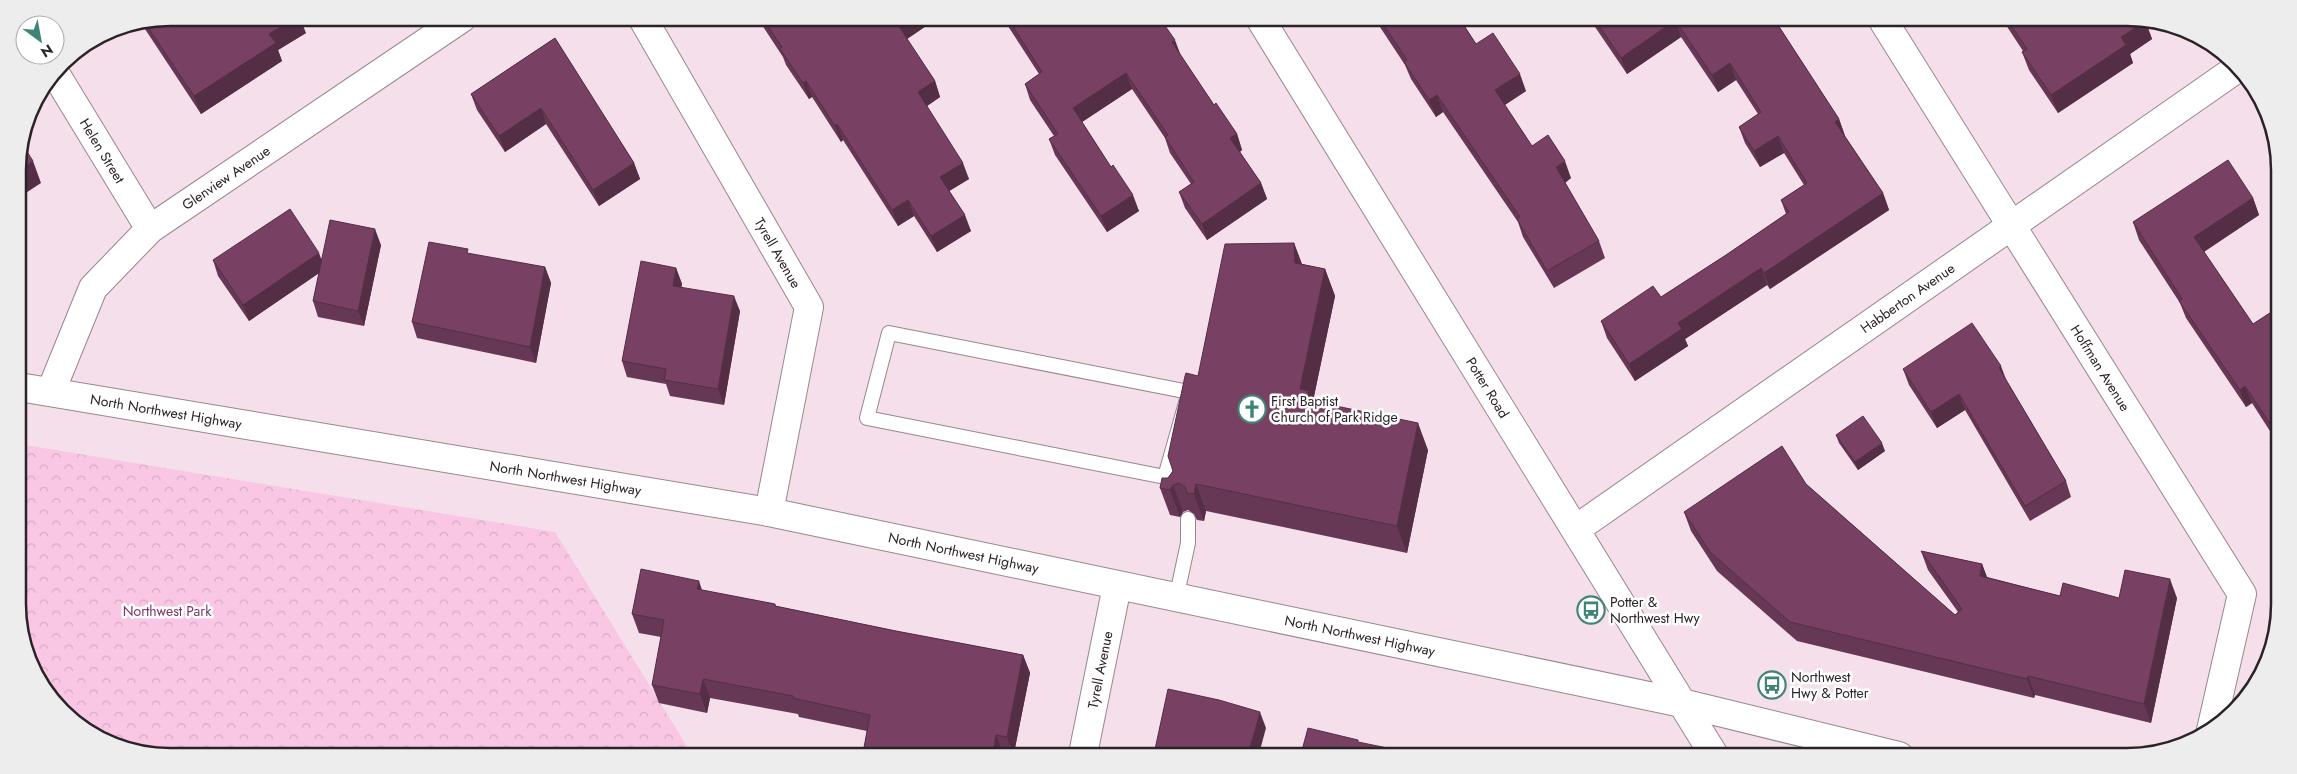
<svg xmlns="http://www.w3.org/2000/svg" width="2297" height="774" viewBox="0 0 2297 774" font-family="Jost,sans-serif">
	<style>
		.park { fill: url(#park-crowns) }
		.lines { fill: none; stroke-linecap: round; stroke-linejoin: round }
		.lane-casing { stroke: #998690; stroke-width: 16 }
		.street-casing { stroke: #998690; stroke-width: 30 }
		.secondary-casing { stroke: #998690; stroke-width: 30 }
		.lane { stroke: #fff; stroke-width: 14 }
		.street { stroke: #fff; stroke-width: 28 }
		.secondary { stroke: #fff; stroke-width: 28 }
		.wall { fill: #673855 }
		.shaded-wall { fill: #542e45 }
		.building { fill: #784163; stroke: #542e45 }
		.labels { text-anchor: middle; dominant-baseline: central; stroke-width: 5; stroke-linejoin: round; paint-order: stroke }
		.street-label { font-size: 14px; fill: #2b2328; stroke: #fff }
		.poi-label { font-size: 14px; fill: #2b2328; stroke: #fff; text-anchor: start }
		.park-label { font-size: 14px; fill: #7d3363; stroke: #fff }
		.rim { fill: none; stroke: #2b2328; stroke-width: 2.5 }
	</style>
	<defs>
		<pattern id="park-crowns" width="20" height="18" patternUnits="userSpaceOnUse" patternTransform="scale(1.25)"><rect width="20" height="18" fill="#f9c7e4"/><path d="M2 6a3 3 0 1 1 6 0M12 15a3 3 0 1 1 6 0" fill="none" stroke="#d6abc4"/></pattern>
	</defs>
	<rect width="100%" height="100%" fill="#f4dfeb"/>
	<path class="park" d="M19,444l536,88 136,221 -560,-2 -45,-20 -30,-26 -36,-72z"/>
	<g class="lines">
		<g class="lane-casing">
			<g id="lane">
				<path d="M889,333l300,59 -24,85 -298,-59z"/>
				<path d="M1176,599l12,-56v-24"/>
			</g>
		</g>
		<g class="street-casing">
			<g id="street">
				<path id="s1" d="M643,19l166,288 -40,205"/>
				<path id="s2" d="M1261,20l453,735"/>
				<path id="s3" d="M1884,22l358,572 -31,136"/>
				<path id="s4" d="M55,73l95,156"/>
				<path id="s5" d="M51,391l42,-103 57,-59 312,-211"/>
				<path id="s6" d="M1576,529l663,-462"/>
				<path id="s7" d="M1083,754l34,-168"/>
			</g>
		</g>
		<g class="secondary-casing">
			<g id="secondary">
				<path id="s8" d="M19,387l750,125 913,191 217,53"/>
			</g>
		</g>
		<use href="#lane" class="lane"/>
		<use href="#street" class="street"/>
		<use href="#secondary" class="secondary"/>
	</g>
	<g class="wall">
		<path d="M171,18l135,15 -28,17 4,11 -81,53 -60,-91z"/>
		<path d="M758,19l177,1 -28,19 28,42 5,16 -13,9 42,73 -20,12 22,40 -34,21 -23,-36 -16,10 -55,-86 -2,2 -29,-45 -3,2 -23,-34 -3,-8z"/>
		<path d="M1004,20h157l18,33 35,52 23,29 5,16 -2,2 21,31 6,16 -60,41 -22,-32 -6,-16 12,-8 -21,-31 -5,-15 -33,-49 -50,33 57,89 -32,21 -52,-77 -6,-16 5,-3 -24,-36 -5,-16 14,-10z"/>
		<path d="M1376,21h85l15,23 50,47 -21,14 27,41 39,32 -6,5 34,58 6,17 -51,30 -31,-51 -5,-15 -75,-110 -7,5 -25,-38 -6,-14z"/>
		<path d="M1591,21l185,1 63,97 6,17 38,57 6,17 -119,79 -3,-4 -82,54 3,7 -53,35 -28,-43 -6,-17 60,-24 65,-42 60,-41 -5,-14 23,-15 -20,-32 -24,14 -15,-24 -6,-16 19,-13 -22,-34 -18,12 -37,-55 -54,37z"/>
		<path d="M2004,22l142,1 6,16 -22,15 3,9 -75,50 -29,-43 -7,-18 1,-1z"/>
		<path d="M555,38l79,125 6,16 -41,27 -53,-82 -41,28 -28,-42 -6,-16z"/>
		<path d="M2253,198l6,17 -55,37 49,72 23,-15 -1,130 -23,-36 -6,4 -60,-89 -6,-15 -41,-63 -6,-18z"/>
		<path d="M1294,243l8,21 23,5 10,27 -22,105 115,49 -21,103 -201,-42 -2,10 -7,-1 -3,-6 -6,-4 -5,2 -3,5 -10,-2 -10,-27 13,-17 25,-95z"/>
		<path d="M381,245l-17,81 -46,-9 -5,-16 6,-28 -70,48 -31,-45 -5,-16 109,-1z"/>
		<path d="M469,254l76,13 6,16 -15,80 -119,-25 -5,-16z"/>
		<path d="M676,268l6,16 -1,3 59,24 -16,94 -54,-9 -4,-12 -39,-7 -5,-16z"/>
		<path d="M1903,369l102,9 61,103 5,16 -41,24 -65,-111 -28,18 -28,-43z"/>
		<path d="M1836,435l49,16 -27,19 -19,-27z"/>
		<path d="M2275,439v18l-5,-15z"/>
		<path d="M1806,484l149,131 3,-3 -30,-42 -7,-19 61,13 5,13 73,19 59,2h58l-26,125 -116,-28 -1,3 -237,-57 -80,-70 -26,-40 -7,-19z"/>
		<path d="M702,590l73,14 1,2 120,25 127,24 7,18 -16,80h-151l4,-22 -68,-14 -1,-3 -88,-16 -3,15 -48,-10 -7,-18 9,-48 -22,-4 -7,-19z"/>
	</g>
	<g class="shaded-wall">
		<path d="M295,18h5l6,15 -28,17 4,11 -81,53 -7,-18 75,-62z"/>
		<path d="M906,19l29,1 -31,21 -6,-16z"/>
		<path d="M1674,21h2l5,16 -54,37 -6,-16z"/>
		<path d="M2143,23h3l6,16 -22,15 3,9 -75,50 -7,-18 70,-58z"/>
		<path d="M1175,40l6,16 -9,-14z"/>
		<path d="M1730,63l6,17 -18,12 -6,-17z"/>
		<path d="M1126,73l6,16 -53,35 -6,-16z"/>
		<path d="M1520,74l6,17 -25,16 -6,-17z"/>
		<path d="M806,81l6,16 -3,2 -6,-16z"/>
		<path d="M935,81l5,16 -16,11 -6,-16z"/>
		<path d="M1437,95l6,17 -7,5 -7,-17z"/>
		<path d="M541,108l5,16 -41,28 -6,-16z"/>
		<path d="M1839,119l6,17 -10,-14z"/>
		<path d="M837,124l6,16 -2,2 -6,-16z"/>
		<path d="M1237,134l5,16 -6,4 -6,-16z"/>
		<path d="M1778,136l6,17 -24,14 -6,-16z"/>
		<path d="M33,161l8,22 -23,15v-27z"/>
		<path d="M1565,161l6,17 -9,7 -6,-18z"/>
		<path d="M634,163l6,16 -41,27 -6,-16z"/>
		<path d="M963,163l6,16 -23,14 -6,-16z"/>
		<path d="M1261,183l6,16 -60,41 -5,-16z"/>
		<path d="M1883,193l6,17 -119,79 -6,-16z"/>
		<path d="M1133,195l6,16 -32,21 -6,-16z"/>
		<path d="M2253,198l6,17 -59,39 -6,-17z"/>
		<path d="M908,200l6,16 -16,10 -6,-16z"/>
		<path d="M965,215l6,16 -34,21 -6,-16z"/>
		<path d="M375,229l6,16 -17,81 -6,-15z"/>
		<path d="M1294,243l10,27 -9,-7z"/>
		<path d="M319,253l6,16 -76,52 -6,-16z"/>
		<path d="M545,267l6,16 -15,80 -6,-16z"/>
		<path d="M676,268l6,16 -3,18 -6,-16z"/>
		<path d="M1761,268l6,17 -82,54 3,7 -53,35 -6,-17 49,-41z"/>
		<path d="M1325,269l10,27 -22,105 6,17 -19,-29z"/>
		<path d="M734,296l6,15 -16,94 -6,-16z"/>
		<path d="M2001,366l6,16 -8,-14z"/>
		<path d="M2245,386l7,17 -6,4 -6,-17z"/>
		<path d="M1959,394l6,16 -28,18 -6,-16z"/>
		<path d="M1418,423l10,27 -21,103 -10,-27z"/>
		<path d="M1882,443l3,8 -27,19 -3,-8z"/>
		<path d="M1196,484l10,27 -2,10 -10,-27z"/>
		<path d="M1173,485l10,27 -3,5 -10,-27z"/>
		<path d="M1982,564l7,19 -9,-7z"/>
		<path d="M2170,579l7,19 -26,125 -7,-19z"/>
		<path d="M699,581l6,18 -8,-10z"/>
		<path d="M1023,655l7,18 -16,80h-1l-6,-16z"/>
		<path d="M2028,676l7,19 -1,3 -7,-19z"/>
		<path d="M703,679l7,19 -3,15 -7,-19z"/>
		<path d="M1260,712l6,16 -7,26h-11z"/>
		<path d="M996,735l7,18h-10z"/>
	</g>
	<g class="building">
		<path d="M171,18h124l-26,16 7,9 -82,53 -49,-73z"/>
		<path d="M763,19h143l-8,6 37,56 -17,11 45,71 -23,14 25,38 -34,21 -23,-36 -16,10 -55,-86 -2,2 -29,-45 -3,2 -23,-34 2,-2z"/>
		<path d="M1009,20h152l14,20 -3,2 42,63 2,-2 21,31 -7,4 31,45 -59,41 -23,-32 15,-10 -29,-45 3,-2 -42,-62 -53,35 38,59 2,-2 20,30 -32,21 -52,-77 9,-5 -33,-50 17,-12z"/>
		<path d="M1381,21h80l15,23 17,-11 27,41 -25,16 37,56 16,-11 17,26 -9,6 43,74 -52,30 -30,-52 3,-2 -83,-122 -8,5 -25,-38 3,-2z"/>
		<path d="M1596,21h78l-53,37z"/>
		<path d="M1676,21l100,1 63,97 -4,3 48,71 -119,80 -3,-5 -83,55 4,6 -53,35 -28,-43 52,-35 8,11 65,-42 63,-43 -8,-12 26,-17 -29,-47 -24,15 -15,-24 22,-15 -31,-49 -18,12z"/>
		<path d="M2009,22l134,1 -22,14 5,8 -75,50 -29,-43 5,-3z"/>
		<path d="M555,38l79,125 -41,27 -52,-82 -42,28 -28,-42z"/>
		<path d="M22,144l11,17 -15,10v-10z"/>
		<path d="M2228,160l25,38 -59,39 59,87 23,-15 -1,122 -30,-45 -5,4 -61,-89 3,-2 -49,-77z"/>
		<path d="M290,209l29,44 -76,52 -30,-45z"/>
		<path d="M330,220l45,9 -17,82 -45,-10z"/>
		<path d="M429,242l39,7 -1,4 78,14 -15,80 -118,-25z"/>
		<path d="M1294,243l1,20 30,6 -25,120 9,2 -2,9 111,23 -21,103 -201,-42 -2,10 -7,-1 -2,-6 -6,-4 -6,2 -3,5 -10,-2 2,-10h6l5,-7 -5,-15 17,-80 1,-3 12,3 27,-132z"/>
		<path d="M641,261l35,7 -3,18 61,10 -16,93 -54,-9 2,-11 -44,-8z"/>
		<path d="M1972,323l29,43 -2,2 67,113 -41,25 -66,-112 -28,18 -28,-43z"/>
		<path d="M1863,416l19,27 -27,19 -19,-27z"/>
		<path d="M2275,439v11l-5,-8z"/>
		<path d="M1782,446l24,38 149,131 7,-6 -41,-58 61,13 -2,12 80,20 3,-13 56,15 6,-28 45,9 -26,125 -116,-28 -1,3 -237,-57 -80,-70 -26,-40z"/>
		<path d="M641,569l58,12 -2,8 78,15v2l121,25 127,24 -16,82 -11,-2 -3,18h-130l7,-38 -77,-17v-2l-90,-17 -3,15 -48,-9 12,-65 -32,-6z"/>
		<path d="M1168,689l51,11 41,12 -12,42h-94z"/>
		<path d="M1308,728l50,12v2l59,12h-116z"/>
	</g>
	<defs>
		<g id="church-ring" transform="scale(1.4375)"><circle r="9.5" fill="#fff" stroke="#408478" stroke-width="1.5"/><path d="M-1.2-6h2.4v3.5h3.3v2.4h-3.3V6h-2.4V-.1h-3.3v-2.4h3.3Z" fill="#408478"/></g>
		<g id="bus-ring" transform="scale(1.4375)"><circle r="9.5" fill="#fff" stroke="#408478" stroke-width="1.5"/><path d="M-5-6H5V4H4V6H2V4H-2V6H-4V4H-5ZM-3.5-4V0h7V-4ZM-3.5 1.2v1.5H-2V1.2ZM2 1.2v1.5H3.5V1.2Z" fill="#408478"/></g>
	</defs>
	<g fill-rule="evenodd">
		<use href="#church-ring" x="1252" y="409"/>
		<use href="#bus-ring" x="1591" y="610"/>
		<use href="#bus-ring" x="1772" y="685"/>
	</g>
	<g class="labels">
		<g class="street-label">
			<text stroke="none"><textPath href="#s4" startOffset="91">Helen Street</textPath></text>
			<text stroke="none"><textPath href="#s5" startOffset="285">Glenview Avenue</textPath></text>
			<text stroke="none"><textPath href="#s1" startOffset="270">Tyrell Avenue</textPath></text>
			<text stroke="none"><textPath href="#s6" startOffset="404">Habberton Avenue</textPath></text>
			<text stroke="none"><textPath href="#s3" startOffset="408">Hoffman Avenue</textPath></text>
			<text stroke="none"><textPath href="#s2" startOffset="432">Potter Road</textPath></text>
			<text stroke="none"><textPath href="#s8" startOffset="149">North Northwest Highway</textPath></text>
			<text stroke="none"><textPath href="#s8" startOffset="554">North Northwest Highway</textPath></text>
			<text stroke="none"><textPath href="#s8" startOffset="959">North Northwest Highway</textPath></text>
			<text stroke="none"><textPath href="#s8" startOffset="1364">North Northwest Highway</textPath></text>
			<text stroke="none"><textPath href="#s7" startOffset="86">Tyrell Avenue</textPath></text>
		</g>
		<g class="poi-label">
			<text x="1271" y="401">First Baptist<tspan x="1271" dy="16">Church of Park Ridge</tspan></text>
			<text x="1610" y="602">Potter &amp;<tspan x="1610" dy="16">Northwest Hwy</tspan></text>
			<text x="1791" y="677">Northwest<tspan x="1791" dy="16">Hwy &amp; Potter</tspan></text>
		</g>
		<g class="park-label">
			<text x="167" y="611">Northwest Park</text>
		</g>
	</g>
	<path d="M0 0H2297V774H0ZM170 26H2127A144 144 0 0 1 2271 170V604A144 144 0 0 1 2127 748H170A144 144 0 0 1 26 604V170A144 144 0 0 1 170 26Z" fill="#eeedee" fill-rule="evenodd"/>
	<path class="rim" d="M170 26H2127A144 144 0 0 1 2271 170V604A144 144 0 0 1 2127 748H170A144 144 0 0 1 26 604V170A144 144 0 0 1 170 26Z"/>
	<g transform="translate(40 40) rotate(148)"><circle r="24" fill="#ffffff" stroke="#aaa7a9"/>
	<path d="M0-4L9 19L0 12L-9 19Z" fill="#408478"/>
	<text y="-8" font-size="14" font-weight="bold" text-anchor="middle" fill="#2b2328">N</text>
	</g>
</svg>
